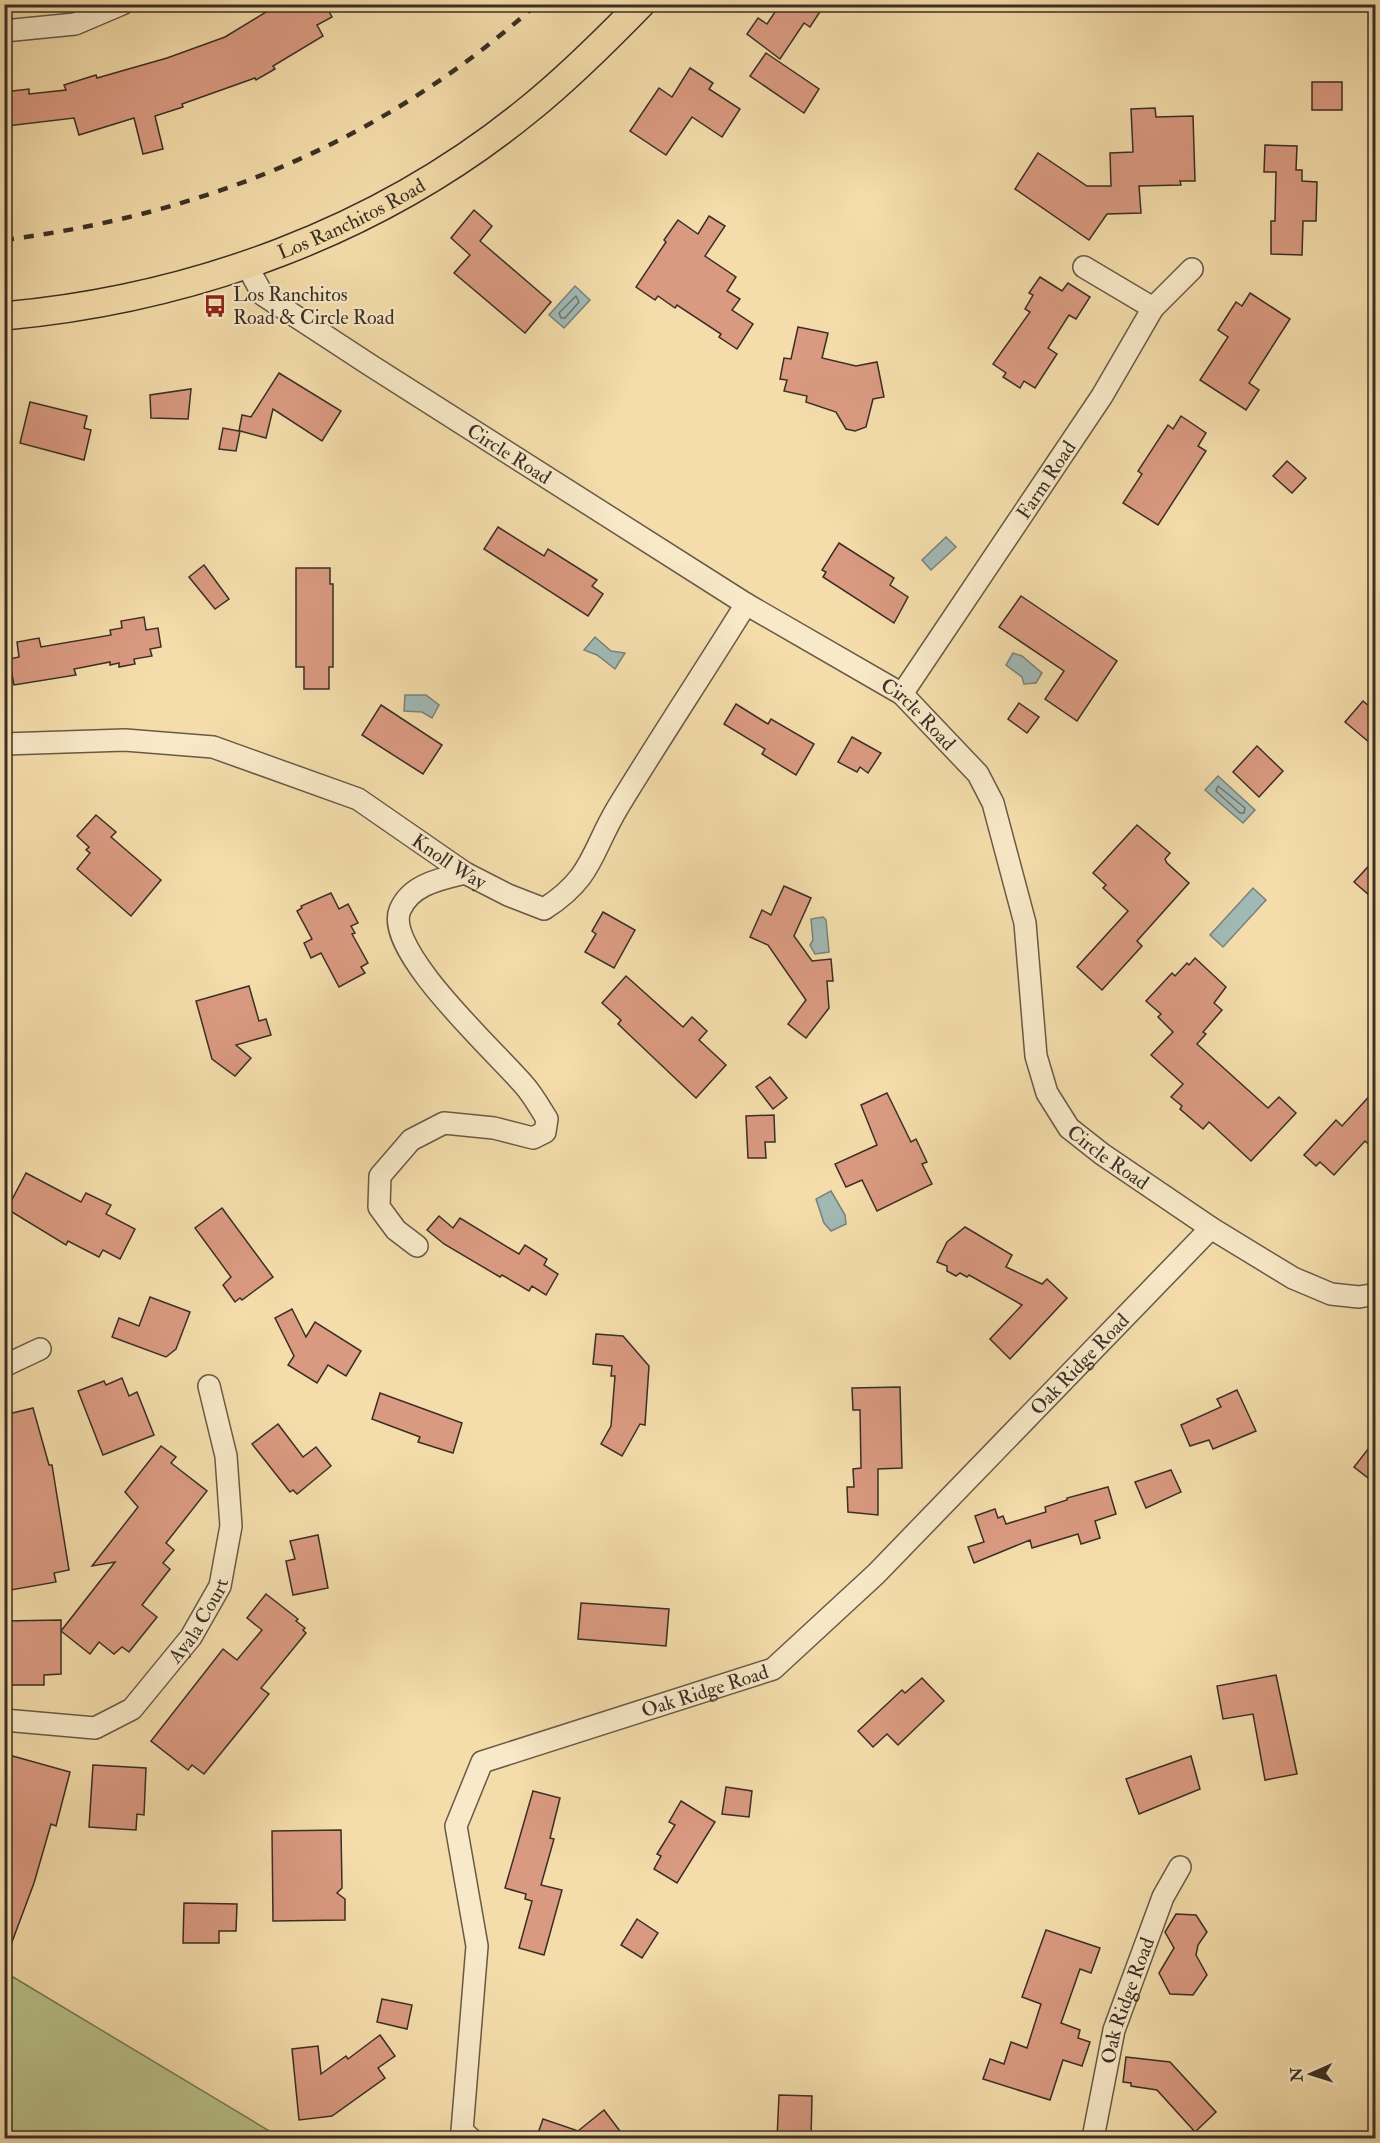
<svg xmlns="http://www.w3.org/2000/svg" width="1380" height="2143" viewBox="0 0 1380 2143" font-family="'IM FELL Double Pica',serif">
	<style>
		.green { fill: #b9c28b; stroke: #7a7858; stroke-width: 1.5 }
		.water { fill: #a1b9b5; stroke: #78827c; stroke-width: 1.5 }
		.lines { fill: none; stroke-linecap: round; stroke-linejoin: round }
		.shore { stroke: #6e746e; stroke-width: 1.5 }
		.building { fill: #da9a81; stroke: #3a2f26; stroke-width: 1.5 }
		.minor-casing { stroke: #685a47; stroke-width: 24 }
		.major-casing { stroke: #3a2f26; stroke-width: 30 }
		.minor { stroke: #f8e9c8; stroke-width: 21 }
		.major { stroke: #f4ddab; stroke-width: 27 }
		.rail { stroke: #3a2f26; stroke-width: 4.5; stroke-dasharray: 10 10; stroke-linecap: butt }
		.labels { text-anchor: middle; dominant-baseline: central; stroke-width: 4.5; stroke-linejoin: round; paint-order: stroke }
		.street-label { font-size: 20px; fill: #3a2f26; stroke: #f8e9c8 }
		.poi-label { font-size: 20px; fill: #3a2f26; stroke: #f8e9c8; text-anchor: start }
	</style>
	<rect width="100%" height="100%" fill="#f4ddab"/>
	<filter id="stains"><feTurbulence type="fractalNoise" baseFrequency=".00333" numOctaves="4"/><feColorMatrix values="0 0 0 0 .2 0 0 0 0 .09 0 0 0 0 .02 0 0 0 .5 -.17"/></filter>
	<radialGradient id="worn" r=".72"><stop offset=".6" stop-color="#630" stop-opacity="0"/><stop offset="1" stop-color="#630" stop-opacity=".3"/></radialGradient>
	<path class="green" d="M13,1977l268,161h-276v-152z"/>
	<g class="water">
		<path d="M575,286l15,14 -26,28 -15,-13z"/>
		<path d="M946,537l10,10 -25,23 -9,-10z"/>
		<path d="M595,637l16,14 14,2 -10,16 -18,-14 -13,-5z"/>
		<path d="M1013,653l9,3 20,17 -6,10 -12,1 -2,-7 -16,-12z"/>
		<path d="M405,695h21l13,10 -7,13 -10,-6 -18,-1z"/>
		<path d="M1218,776l37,34 -12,13 -38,-33z"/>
		<path d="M1253,888l13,12 -43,47 -13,-12z"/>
		<path d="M823,917l3,3 3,32 -14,2 -5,-9 3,-5 -2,-21z"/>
		<path d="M831,1191l14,24 1,9 -15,7 -7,-8 -8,-24z"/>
	</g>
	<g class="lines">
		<g class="shore">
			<path d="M576,296l3,6 -14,16h-4l-2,-5z"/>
			<path d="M1218,786l27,22 -1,5h-4l-24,-22z"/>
		</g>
	</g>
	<g class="building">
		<path d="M279,4h46l7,13 -15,8 6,11 -50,30 2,3 -19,11 -1,-2 -73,26 1,3 -28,9 8,33 -20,5 -9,-36 -55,17 -5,-17 -67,8 -3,-34 25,-3v5l37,-4 -2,-5 32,-10 1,3 70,-20 58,-21z"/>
		<path d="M777,4h48l-15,23 -6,-4 -24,36 -33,-25 11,-16 9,6 12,-18z"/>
		<path d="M766,53l53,36 -15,24 -54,-37z"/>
		<path d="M690,68l23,15 -4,6 31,20 -18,28 -30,-20 -26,38 -36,-24 29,-43 13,9z"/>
		<rect x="1312" y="82" width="30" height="28"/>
		<path d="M1155,108l1,9 37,-1 2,65h-15l1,4 -42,1 2,27 -34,1 -18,26 -74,-51 23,-36 49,33h24l-1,-33 23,-1 -2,-43z"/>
		<path d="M1265,145l32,1 -1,24h6v11l15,1 -1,39h-13l-1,34 -31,-1v-33h4l1,-49h-12z"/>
		<path d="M474,210l18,16 -12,15 71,61 -26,31 -71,-60 16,-18 -19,-17z"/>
		<path d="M709,216l16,10 -20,30 31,21 -9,14 13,8 -8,11 21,14 -16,25 -18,-12 2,-3 -44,-29 -2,3 -17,-12 -3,4 -19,-13 30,-45 -2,-2 14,-20 20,14z"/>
		<path d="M1040,277l22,14 6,-8 22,14 -14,22 -7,-4 -21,33 9,6 -22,34 -11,-7 -4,7 -17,-11 3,-4 -13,-9 37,-52 -5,-3 8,-14 -4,-2z"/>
		<path d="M1250,293l40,26 -41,64 10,7 -13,20 -46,-30 28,-43 -10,-7 18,-28 6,4z"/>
		<path d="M798,327l30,6 -6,25 34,8 21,-4 7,35 -11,2 -7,28 -11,4 -9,-2 -10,-17 -30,-10 1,-6 -23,-5 3,-11 -7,-1 4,-21 7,1z"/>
		<path d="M279,373l62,38 -19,30 -49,-32 -7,29 -26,-7 -4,20 -17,-2 4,-21 16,3 3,-16 9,2z"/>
		<path d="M191,389l-3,30 -37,-1 -1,-23z"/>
		<path d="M30,402l57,14 -3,12 7,2 -7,30 -64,-17z"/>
		<path d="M1181,416l25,17 -8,13 8,5 -48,74 -35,-22 19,-29 -4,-3 30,-46 5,4z"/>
		<path d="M1287,461l19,17 -14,15 -19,-17z"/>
		<path d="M498,527l46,29 4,-7 49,31 -5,6 11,8 -15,22 -104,-67z"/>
		<path d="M839,543l55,35 -4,7 18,12 -14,26 -71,-46 3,-5 -4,-2z"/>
		<path d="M204,565l25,34 -14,10 -26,-32z"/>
		<path d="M296,568h34v16h3v83h-4v22h-25v-22h-8z"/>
		<path d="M1021,596l96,65 -40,60 -32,-22 19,-28 -65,-44z"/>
		<path d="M144,617l2,13 12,-2 3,19 -11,2 2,7 -18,3 1,5 -16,3v-4l-9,2v-3l-36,7 2,6 -62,10 -5,-26 10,-2 -2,-15 22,-4 2,9 70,-12 -1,-5 12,-2 -1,-7z"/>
		<path d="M1363,701l13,11v36l-31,-26z"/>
		<path d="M1019,703l20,14 -12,16 -19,-14z"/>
		<path d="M736,704l32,20 3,-5 43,25 -18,31 -34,-21 3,-5 -41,-25z"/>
		<path d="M381,705l61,40 -19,29 -61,-39z"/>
		<path d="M852,737l29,16 -13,20 -8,-6 -3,5 -19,-10z"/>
		<path d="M1257,746l26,25 -24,26 -26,-25z"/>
		<path d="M96,815l20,17 -5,5 50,43 -30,36 -54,-47 13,-16 -4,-3 3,-3 -12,-11z"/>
		<path d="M1137,825l33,28 -5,6 2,4 22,20 -52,58 5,5 -40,44 -25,-23 51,-56 -25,-23 3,-3 -13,-12z"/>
		<path d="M1376,858v43l-22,-19z"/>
		<path d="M784,886l27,12 -17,38 18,25 19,-2 2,22h-6l2,27 -23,30 -18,-14 18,-24 -38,-55 -18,-8 12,-27 9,5z"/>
		<path d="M331,893l8,16 9,-5 10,19 -7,3 4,7 -3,1 16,29 -7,4 4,6 -26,14 -18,-34 -10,5 -7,-15 8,-4 -15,-28 5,-3 -1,-2z"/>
		<path d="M603,912l32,18 -21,38 -29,-16 11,-18 -4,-3z"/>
		<path d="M1195,958l31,29 -12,16 8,7 -19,22 3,2 -9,10 71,64 11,-11 17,16 -45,48 -42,-39 -6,7 -23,-20 2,-3 -11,-9 12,-13 -32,-29 22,-23 -15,-15 3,-3 -15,-13 26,-28 3,3 12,-13 2,2z"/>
		<path d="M626,976l57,51 9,-10 15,14 -8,9 27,25 -30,33 -78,-74 3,-4 -19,-17z"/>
		<path d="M249,986l10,35 7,-2 5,16 -35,10 15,13 -16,18 -23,-17 -16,-58z"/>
		<path d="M770,1077l17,21 -14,11 -17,-22z"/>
		<path d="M1376,1089v62l-11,-10 -31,34 -14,-13 -4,4 -12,-11 32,-35 6,6z"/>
		<path d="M887,1093l24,49 5,-3 11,23 -5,2 10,20 -55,27 -15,-31 -16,7 -11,-23 42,-19 -16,-40z"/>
		<path d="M774,1115l1,27h-10l1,16h-18l-2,-42z"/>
		<path d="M26,1173l55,29 5,-9 25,12 -5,9 29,15 -15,30 -17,-9 -4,7 -31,-16 -2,4 -59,-36z"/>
		<path d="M222,1208l51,69 -31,23 -2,-2 -5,4 -12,-17 8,-8 -36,-49z"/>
		<path d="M439,1216l14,12 7,-10 59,36 6,-9 22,14 -3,6 14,9 -12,21 -14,-9 -3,5 -27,-16 -2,2 -56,-33 -17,-14z"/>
		<path d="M965,1227l47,28 -6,12 36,17 5,-5 20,19 -57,61 -20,-20 32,-34 -53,-30 -2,2 -7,-4 -4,3 -9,-5v-5l-10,-4 10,-20z"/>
		<path d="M150,1297l40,15 -14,37 -10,8 -54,-20 7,-19 20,8z"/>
		<path d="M292,1309l14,28 9,-15 46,29 -15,25 -18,-11 -11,18 -29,-18 6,-9 -19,-38z"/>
		<path d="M596,1334l27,2 26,30 -4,59 -5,-1 -18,32 -21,-12 10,-18 4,-50h-4l1,-10 -19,-2z"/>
		<path d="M122,1378l7,18 8,-4 17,43 -51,20 -25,-64 26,-10 2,4z"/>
		<path d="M900,1387l2,81 -24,1v46l-30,-3 -1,-25h7l-1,-18 8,-1 -1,-58h-7l-1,-22z"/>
		<path d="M1237,1390l19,41 -43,18 -4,-9 -19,6 -9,-21 40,-18 -4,-8z"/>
		<path d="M380,1393l82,30 -9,30 -35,-11 2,-5 -48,-18z"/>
		<path d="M33,1408l16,57h3l17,105 -15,3 2,9 -45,8 -7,-34v-141z"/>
		<path d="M278,1424l25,33 13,-10 15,19 -34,28 -4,-4 -3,2 -38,-48z"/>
		<path d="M1376,1439v45l-22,-17z"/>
		<path d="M161,1446l15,11 -5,6 36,28 -41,52 8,7 -11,13 7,6 -28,36 15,12 -28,35 -7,-5 -8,7 -15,-12 -9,12 -29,-23 54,-69 -23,4 46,-59 -13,-15z"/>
		<path d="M1171,1470l10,22 -35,16 -11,-26z"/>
		<path d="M1108,1487l8,27 -21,7 5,17 -19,6 -3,-10 -46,14 -2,-8 -56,23 -6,-16 16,-5 -9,-26 20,-7 3,9 5,-2 3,8 40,-12 -1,-5 22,-7v-2z"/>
		<path d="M318,1535l10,53 -35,7 -7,-34 9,-2 -5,-18z"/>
		<path d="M266,1594l32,25 -2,2 9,7 -2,2 3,3 -45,55 8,6 -65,80 -12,-9 -4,5 -37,-29 72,-92 14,11 25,-30 -15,-12z"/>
		<path d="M581,1603l88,6 -3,37 -88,-7z"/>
		<path d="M61,1620v54l-17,1v10h-38l-2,-64z"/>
		<path d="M1276,1675l21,99 -32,6 -12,-66 -30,5 -6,-33z"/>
		<path d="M922,1678l22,23 -46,44 -11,-11 -14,13 -15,-16 44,-41 3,3z"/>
		<path d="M9,1755l61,17 -14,54 -5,-2 -17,59 -28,75 -2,-187z"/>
		<path d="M1191,1756l9,33 -61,25 -13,-35z"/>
		<path d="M93,1765l53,3 -2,47 -7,-1 -1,16 -47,-3z"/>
		<path d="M726,1787l26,4 -3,26 -27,-3z"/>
		<path d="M533,1791l27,7 -10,40 4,1 -13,46 21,5 -18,65 -25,-7 13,-47 -7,-2 1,-5 -21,-6z"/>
		<path d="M681,1801l34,21 -38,61 -23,-14 7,-13 -4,-2 18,-29 -6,-3z"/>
		<path d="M341,1830l1,58 -5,5 8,6v21l-72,1 -1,-90z"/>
		<path d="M184,1903l53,1 -1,27h-17v12h-36z"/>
		<path d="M1176,1914l20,1 11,17 -9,13 -2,10 11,20 -14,20 -23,-1 -11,-21 15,-25 -9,-16z"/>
		<path d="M637,1919l21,14 -16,25 -21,-13z"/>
		<path d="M1046,1930l54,18 -9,25 -11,-4 -19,54 19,7 -2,8 12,4 -8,24 -19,-6 -13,40 -67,-21 7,-20 14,5 7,-22 16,6 14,-44 -19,-7z"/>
		<path d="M382,1999l30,6 -5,24 -30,-7z"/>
		<path d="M380,2035l15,21 -17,12 7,10 -53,38 -33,4 -7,-71 26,-3 3,28 25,-18 2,3z"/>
		<path d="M1126,2057l44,5 46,50 -21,20 -38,-42 -26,-4v-3l-8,-1z"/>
		<path d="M779,2095l33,1 -1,43h-34z"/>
		<path d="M604,2110l22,29h-90l7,-20 35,12z"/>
	</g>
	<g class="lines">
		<g class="minor-casing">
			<g id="minor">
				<path d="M4,31l71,-7 47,-20"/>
				<path id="s1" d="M247,266l16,29 107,70 376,239 156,90 76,80 15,29 32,120 11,133 11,37 22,35 33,26 109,74 82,50 38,16 28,3 17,-3"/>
				<path d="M1084,267l69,41"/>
				<path id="s2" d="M902,694l200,-298 51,-88 39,-39"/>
				<path id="s3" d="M4,744l121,-4 88,7 145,52 107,74 43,22 36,14c49,-31 47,-57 74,-102 42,-69 86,-135 128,-203"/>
				<path d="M417,1246l-21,-16 -17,-23 1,-31 31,-36 33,-17 50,5 39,10 12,-6 2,-13c-7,-11 -14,-24 -23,-34 -27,-32 -141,-135 -124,-175 11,-26 41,-31 65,-37"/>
				<path d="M4,1366l36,-17"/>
				<path id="s4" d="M4,1720l91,8 37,-19 59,-72 29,-51 11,-60 -5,-70 -17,-70"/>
				<path id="s5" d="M470,2138l-8,-7 15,-185 -21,-120 26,-64 291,-93 103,-95 335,-346"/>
				<path id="s6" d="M1093,2138l21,-108 49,-133 17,-30"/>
			</g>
		</g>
		<g class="major-casing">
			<g id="major">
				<path id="s7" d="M4,316c189,-17 376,-85 524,-206 40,-32 77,-69 113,-106"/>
			</g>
		</g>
		<use href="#minor" class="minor"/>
		<use href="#major" class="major"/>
		<path class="rail" d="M4,240c203,-26 380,-99 533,-236"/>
	</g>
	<defs>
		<g id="bus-bare" transform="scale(1.8)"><path d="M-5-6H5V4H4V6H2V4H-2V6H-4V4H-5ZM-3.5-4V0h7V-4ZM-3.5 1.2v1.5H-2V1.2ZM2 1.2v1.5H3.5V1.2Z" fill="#8f2418" stroke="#f8e9c8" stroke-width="2.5" paint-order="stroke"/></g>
	</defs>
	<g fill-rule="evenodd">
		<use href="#bus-bare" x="215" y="306"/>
	</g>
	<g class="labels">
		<g class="street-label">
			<text stroke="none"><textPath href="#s7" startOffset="363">Los Ranchitos Road</textPath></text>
			<text stroke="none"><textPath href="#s1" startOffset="326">Circle Road</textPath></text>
			<text stroke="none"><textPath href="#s2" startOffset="258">Farm Road</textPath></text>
			<text stroke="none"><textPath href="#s1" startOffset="812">Circle Road</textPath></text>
			<text stroke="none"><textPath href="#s3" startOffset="474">Knoll Way</textPath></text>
			<text stroke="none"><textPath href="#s1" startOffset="1316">Circle Road</textPath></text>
			<text stroke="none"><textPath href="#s5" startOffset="1125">Oak Ridge Road</textPath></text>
			<text stroke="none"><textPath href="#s4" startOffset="244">Ayala Court</textPath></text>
			<text stroke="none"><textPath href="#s5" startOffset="621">Oak Ridge Road</textPath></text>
			<text stroke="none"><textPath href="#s6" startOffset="142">Oak Ridge Road</textPath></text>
		</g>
		<g class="poi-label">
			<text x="233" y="294">Los Ranchitos<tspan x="233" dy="23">Road &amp; Circle Road</tspan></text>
		</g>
	</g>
	<rect width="1380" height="2143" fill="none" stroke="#f4ddab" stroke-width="24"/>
	<rect x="6" y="6" width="1368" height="2131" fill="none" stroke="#3a2f26" stroke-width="3"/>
	<rect x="12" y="12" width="1356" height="2119" fill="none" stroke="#3a2f26" stroke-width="1.5"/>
	<g transform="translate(1311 2074) rotate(267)" stroke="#f8e9c8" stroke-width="4.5" paint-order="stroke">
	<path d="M0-4.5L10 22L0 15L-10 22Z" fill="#3a2f26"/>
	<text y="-9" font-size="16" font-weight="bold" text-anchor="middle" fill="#3a2f26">N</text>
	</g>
	<rect width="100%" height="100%" filter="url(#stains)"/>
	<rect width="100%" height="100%" fill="url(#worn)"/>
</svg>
